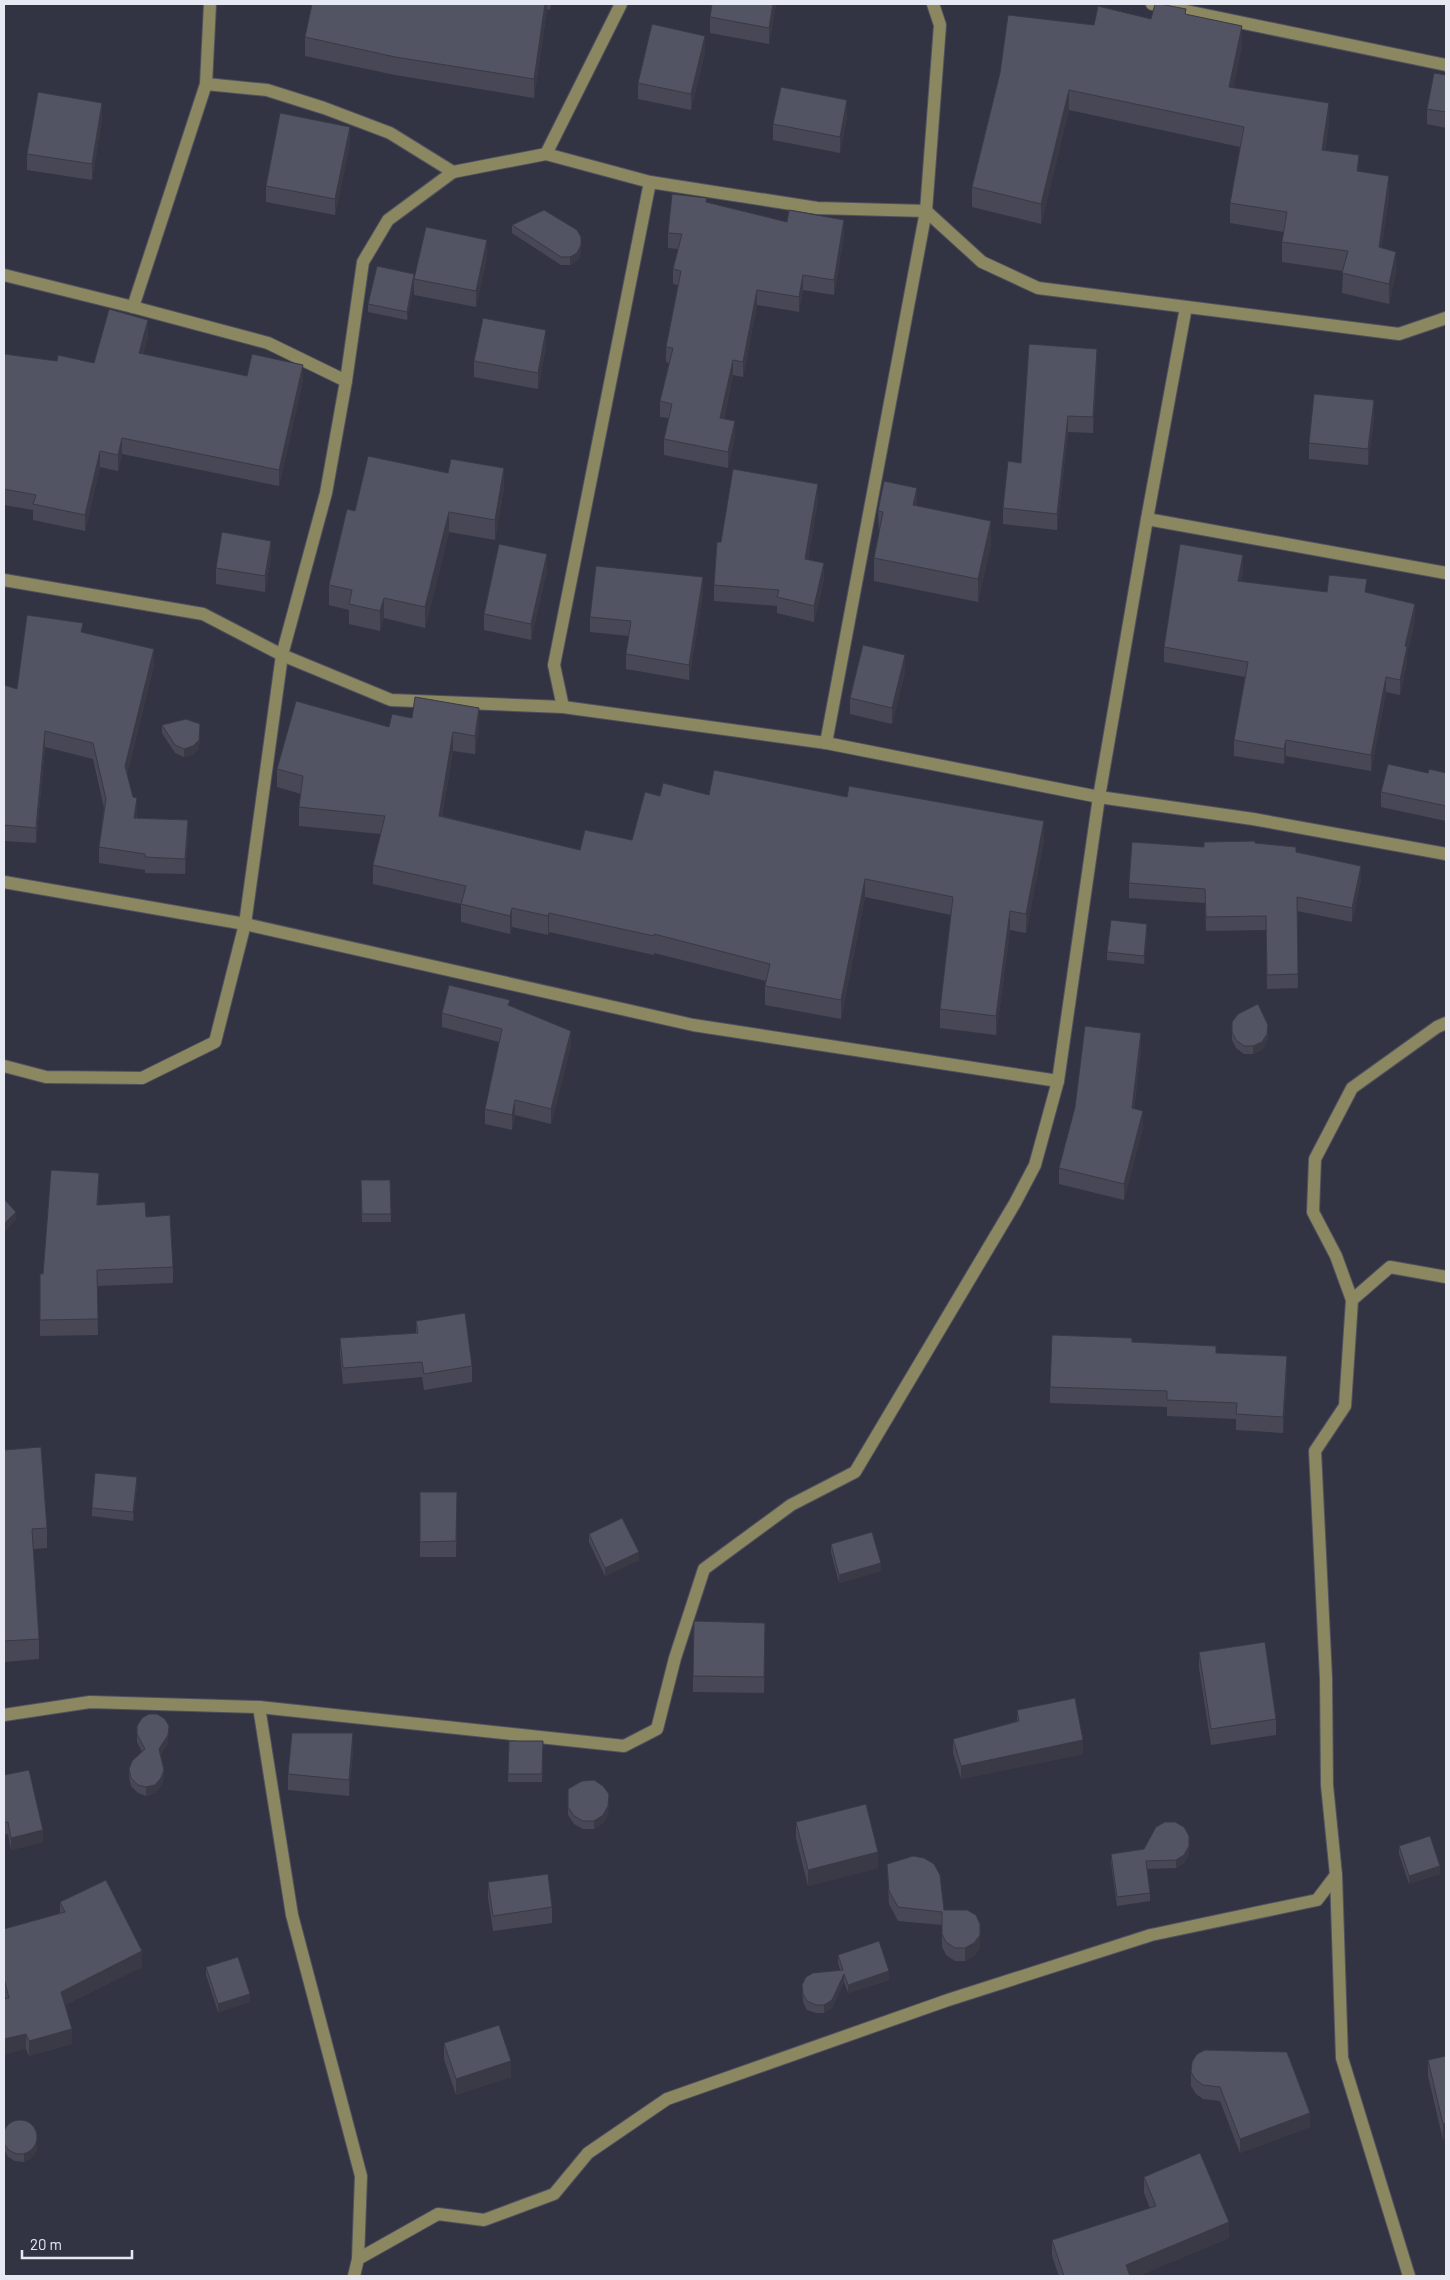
<svg xmlns="http://www.w3.org/2000/svg" width="1450" height="2280" viewBox="0 0 1450 2280" font-family="Barlow,sans-serif">
	<style>
		.lines { fill: none; stroke-linecap: round; stroke-linejoin: round }
		.minor-casing { stroke: #50515f; stroke-width: 14 }
		.minor { stroke: #8b8761; stroke-width: 12 }
		.wall { fill: #474755 }
		.shaded-wall { fill: #393a45 }
		.building { fill: #525363; stroke: #393a45 }
	</style>
	<rect width="100%" height="100%" fill="#333443"/>
	<g class="lines">
		<g class="minor-casing">
			<g id="minor">
				<path d="M1152,4l294,61"/>
				<path d="M206,84l61,6 57,18 66,25 63,39 93,-18 104,28"/>
				<path d="M546,154l75,-150"/>
				<path d="M4,275l129,32 73,-223 4,-80"/>
				<path d="M346,381l17,-119 25,-42 65,-48"/>
				<path d="M1147,519l39,-212"/>
				<path d="M4,580l199,34 79,41 109,45 172,7 263,36 273,54 154,22 193,35"/>
				<path d="M563,707l-9,-42 96,-483 167,26 109,3 56,51 56,26 361,46 47,-16"/>
				<path d="M826,743l100,-532 14,-186 -7,-21"/>
				<path d="M4,882l241,42 448,101 365,56"/>
				<path d="M4,1066l42,11 96,1 73,-36 30,-118 37,-269 44,-162 20,-112 -78,-38 -135,-36"/>
				<path d="M1352,1300l-16,-44 -23,-44 2,-53 37,-71 85,-61 9,-4"/>
				<path d="M259,1707l365,39 33,-17 18,-71 29,-89 87,-64 64,-33 160,-269 20,-38 23,-84 41,-284 48,-278 299,54"/>
				<path d="M4,1715l86,-13 169,5 33,208 69,261 -3,83 -4,17"/>
				<path d="M1336,1875l6,183 67,218"/>
				<path d="M358,2259l80,-45 46,6 70,-26 34,-41 79,-54 281,-99 203,-65 166,-35 19,-25 -9,-90 -1,-107 -11,-227 30,-45 7,-106 38,-33 56,10"/>
			</g>
		</g>
		<use href="#minor" class="minor"/>
	</g>
	<g class="wall">
		<path d="M312,4h239l-1,6 -3,-1 -13,89 -139,-23 -90,-19v-19z"/>
		<path d="M776,4l-7,40 -59,-11v-16z"/>
		<path d="M1186,15l56,31 -9,42 96,35 -4,27 34,22 30,24 -8,52 15,24 -7,32 -47,-11 1,-22 -61,-9v-20l2,-10 -54,-9v-20l10,-56 -171,-37 -28,114 -69,-17v-20l28,-114 94,-48z"/>
		<path d="M705,52l-14,58 -53,-11v-16z"/>
		<path d="M1446,75v53l-19,-4v-15z"/>
		<path d="M847,116l-7,37 -67,-13v-16z"/>
		<path d="M102,118l-10,62 -65,-10v-16z"/>
		<path d="M350,143l-15,72 -69,-13v-16z"/>
		<path d="M707,202l80,20 57,13 -10,60 -31,-5 -4,22 -42,-7 -14,72 -10,-2 -9,43 11,18 -7,32 -64,-13v-16l5,-21 -9,-1v-16l9,-38 -3,-1v-15l12,-62 -5,-1v-15l5,-20 -10,-1v-15z"/>
		<path d="M512,225l69,28 -4,8 -7,4h-9l-49,-32z"/>
		<path d="M487,256l-11,51 -62,-12v-16z"/>
		<path d="M414,282l-7,38 -39,-8v-8z"/>
		<path d="M148,336l-5,18 104,22 56,4 -24,106 -157,-32 -4,17 -18,-4 -15,64 -52,-11v-10l-29,-5v-151l53,7 37,2z"/>
		<path d="M546,346l-8,43 -64,-12v-16z"/>
		<path d="M1097,364l-4,69 -25,-1 -11,98 -54,-6v-16l18,-45z"/>
		<path d="M1374,416l-6,49 -59,-6v-16z"/>
		<path d="M504,488l-9,52 -46,-8 -24,96 -41,-10 -4,13 -31,-7v-14l-20,-5v-20l26,-74z"/>
		<path d="M818,499l-10,60 16,20 -10,43 -37,-9v-7l-63,-5v-16l7,-43z"/>
		<path d="M917,506l74,38 -13,58 -104,-21v-23l5,-24 -1,-23z"/>
		<path d="M271,557l-6,35 -49,-8v-16z"/>
		<path d="M547,570l-16,70 -47,-10v-16z"/>
		<path d="M1243,570l-2,12 86,10h40l48,28 -8,35v7l-7,33 -14,-3 -15,79 -85,-15 -2,8 -50,-8v-16l11,-63 -81,-15v-15z"/>
		<path d="M703,592l-14,88 -63,-11v-15l3,-18 -39,-4v-15z"/>
		<path d="M83,633l71,32 -27,109 10,40v4l51,18 -3,38 -40,-1v-3l-46,-7v-16l5,-39 -11,-49 -48,-12 -9,96 -32,-2v-156l13,4z"/>
		<path d="M905,671l-13,53 -42,-10v-16z"/>
		<path d="M412,718l67,9 -4,27 -22,-3 -11,65 138,34 52,-10 28,-44 49,-1 335,45 -18,93 -16,-3 -14,105 -56,-7v-19l11,-94 -86,-18 -24,122 -76,-14v-19l1,-5 -112,-28v2l-105,-23 -1,3 -36,-8 -2,7 -49,-12v-18l-88,-20v-19l8,-31 -82,-8v-19l2,-13 -24,-7v-18z"/>
		<path d="M162,725l38,7 -1,16 -6,7 -9,2 -9,-4 -13,-20z"/>
		<path d="M1428,773h18v48l-65,-14v-15z"/>
		<path d="M1255,843l41,10 65,27 -9,42 -55,-11 1,77 -31,1 -1,-59 -60,1 -1,-28 -76,-5v-15l75,-36z"/>
		<path d="M1147,932l-3,32 -37,-4v-8z"/>
		<path d="M510,1006l61,40 -20,78 -36,-9 -3,15 -27,-6v-15l14,-67 -57,-15v-14z"/>
		<path d="M1232,1032l36,1 -1,9 -5,8 -9,4h-9l-8,-6 -4,-8z"/>
		<path d="M1141,1049l-7,60 9,18 -19,73 -65,-16v-16z"/>
		<path d="M361,1180h29l1,42h-29z"/>
		<path d="M99,1189l-1,16 48,12 27,50v16l-76,3 1,49 -58,1v-62h3z"/>
		<path d="M416,1321l56,45v16l-48,8 -2,-13 -79,7 -3,-30v-16l76,-5z"/>
		<path d="M1132,1342l84,11 71,19 -4,61 -47,-3v-11l-69,-3v-9l-117,-4v-16z"/>
		<path d="M4,1450l43,78v20l-14,1 6,90v20l-35,3z"/>
		<path d="M137,1485l-4,36 -41,-5v-8z"/>
		<path d="M420,1492h37l-1,65h-36z"/>
		<path d="M589,1534l50,26 -34,16 -16,-34z"/>
		<path d="M831,1544l50,27 -42,12 -8,-31z"/>
		<path d="M765,1639l-1,54 -71,-1v-16z"/>
		<path d="M1199,1652l77,67v16l-65,10 -12,-77z"/>
		<path d="M1017,1710l66,44 -122,25 -8,-26v-14l64,-18z"/>
		<path d="M137,1726l31,17 -8,12 4,23 -3,8 -6,7 -9,3 -8,-3 -7,-7 -2,-9v-8l13,-17 -5,-10z"/>
		<path d="M509,1741h34l-1,41h-34z"/>
		<path d="M353,1749l-4,47 -61,-6v-16z"/>
		<path d="M4,1775l39,67 -32,8 -3,-16 -4,1z"/>
		<path d="M568,1789l41,5 -1,20 -5,9 -9,6h-11l-9,-5 -6,-9z"/>
		<path d="M796,1822l82,46 -70,18 -12,-48z"/>
		<path d="M1399,1846l41,28 -31,10 -10,-30z"/>
		<path d="M1111,1854h78l-5,9 -8,5 -29,1 3,24v8l-33,5 -6,-44z"/>
		<path d="M887,1864l57,46 36,38 -6,8 -9,5h-10l-9,-6 -4,-8v-22l-44,-4 -9,-17z"/>
		<path d="M488,1882l64,25v16l-59,8 -5,-33z"/>
		<path d="M60,1902l82,65 -77,38 7,39 -43,12 -3,-7 -22,-55v-65l56,-16z"/>
		<path d="M838,1955l51,25 -41,13 -4,-11 -12,26 -8,5h-8l-9,-3 -4,-8 -1,-17 38,-15 -2,-7z"/>
		<path d="M206,1967l44,35 -32,10 -12,-37z"/>
		<path d="M444,2043l67,34 -55,18 -12,-36z"/>
		<path d="M1446,2056l-3,84 -15,-64v-16z"/>
		<path d="M1191,2072l119,55 -70,26 -20,-52 -17,-2 -7,-5 -5,-8z"/>
		<path d="M4,2132l33,18 -5,7 -8,5 -9,-1 -7,-4 -4,-8z"/>
		<path d="M1144,2177l85,61 -91,38h-79l-7,-20v-16l98,-32 -6,-15z"/>
	</g>
	<g class="shaded-wall">
		<path d="M545,4h2v5l-13,89v-19z"/>
		<path d="M773,4h3l-7,40v-16z"/>
		<path d="M1242,26v20l-13,61v-20z"/>
		<path d="M705,36v16l-14,58v-16z"/>
		<path d="M1069,90v20l-28,114v-20z"/>
		<path d="M847,100v16l-7,37v-16z"/>
		<path d="M102,103v15l-10,62v-16z"/>
		<path d="M1329,103v20l-7,47v-20z"/>
		<path d="M350,127v16l-15,72v-16z"/>
		<path d="M1359,155v20l-2,-4z"/>
		<path d="M1389,176v20l-10,72v-21z"/>
		<path d="M844,220v15l-10,60v-15z"/>
		<path d="M487,240v16l-11,51v-16z"/>
		<path d="M581,245v8l-4,8 -7,4v-8z"/>
		<path d="M1396,252v20l-7,32v-20z"/>
		<path d="M414,274v8l-7,38v-8z"/>
		<path d="M803,275v15l-4,22v-15z"/>
		<path d="M757,290v15l-14,72v-15z"/>
		<path d="M148,320v16l-9,33v-16z"/>
		<path d="M546,330v16l-8,43v-16z"/>
		<path d="M1097,349v15l-4,69v-16z"/>
		<path d="M733,360v15l-13,58v-15z"/>
		<path d="M303,365v15l-24,106v-16z"/>
		<path d="M1374,400v16l-6,49v-16z"/>
		<path d="M1068,416v16l-11,98v-16z"/>
		<path d="M735,421v15l-7,32v-16z"/>
		<path d="M122,438v16l-4,17v-16z"/>
		<path d="M100,451v16l-15,64v-16z"/>
		<path d="M504,468v20l-9,52v-20z"/>
		<path d="M818,484v15l-13,76v-16z"/>
		<path d="M917,488v23l-4,-6z"/>
		<path d="M449,512v20l-24,96v-21z"/>
		<path d="M991,521v23l-13,58v-23z"/>
		<path d="M271,541v16l-6,35v-16z"/>
		<path d="M547,554v16l-16,70v-16z"/>
		<path d="M1243,555v15l-5,27v-16z"/>
		<path d="M824,563v16l-10,43v-16z"/>
		<path d="M703,577v15l-14,88v-15z"/>
		<path d="M384,598v20l-4,13v-20z"/>
		<path d="M1415,604v16l-8,35v7l-7,33v-15l5,-34z"/>
		<path d="M154,649v16l-29,116v-15z"/>
		<path d="M905,655v16l-13,53v-16z"/>
		<path d="M1386,677v15l-15,79v-16z"/>
		<path d="M479,708v19l-4,27v-18z"/>
		<path d="M200,724l-1,24 -6,7 -9,2v-8z"/>
		<path d="M45,731v16l-9,96v-15z"/>
		<path d="M453,732v19l-14,83v-18z"/>
		<path d="M1286,740v16l-2,8v-15z"/>
		<path d="M137,798v16l-3,19v-15z"/>
		<path d="M188,820v16l-3,38v-15z"/>
		<path d="M1044,821v19l-18,93v-19z"/>
		<path d="M1361,866v14l-9,42v-14z"/>
		<path d="M865,879v18l-24,122v-19z"/>
		<path d="M512,908v19l-2,7v-18z"/>
		<path d="M1010,911v19l-14,105v-19z"/>
		<path d="M549,913v19l-1,3v-19z"/>
		<path d="M1147,924v8l-3,32v-8z"/>
		<path d="M1268,1025l-1,17 -5,8 -9,4v-8z"/>
		<path d="M571,1031v15l-20,78v-15z"/>
		<path d="M1141,1033v16l-9,75v-16z"/>
		<path d="M515,1100v15l-3,15v-15z"/>
		<path d="M1143,1111v16l-19,73v-16z"/>
		<path d="M99,1173v16l-2,32v-16z"/>
		<path d="M16,1212v8l-12,12v-8z"/>
		<path d="M1287,1356v16l-4,61v-16z"/>
		<path d="M137,1477v8l-4,36v-9z"/>
		<path d="M639,1552v8l-34,16v-8z"/>
		<path d="M881,1563v8l-42,12v-8z"/>
		<path d="M169,1726l-1,17 -9,15v-9z"/>
		<path d="M353,1733v16l-4,47v-16z"/>
		<path d="M1083,1740v14l-122,25v-13z"/>
		<path d="M164,1770v8l-3,8 -6,7 -9,3v-9z"/>
		<path d="M608,1806v8l-5,9 -9,6v-8z"/>
		<path d="M43,1830v12l-32,8v-12z"/>
		<path d="M1189,1846v8l-5,9 -8,5v-8z"/>
		<path d="M878,1852v16l-70,18v-16z"/>
		<path d="M1440,1866v8l-31,10v-8z"/>
		<path d="M980,1924v24l-6,8 -9,5v-13z"/>
		<path d="M142,1951v16l-81,40v-15z"/>
		<path d="M889,1971v9l-41,13v-8z"/>
		<path d="M844,1974v8l-12,26 -8,5v-8z"/>
		<path d="M250,1994v8l-32,10v-8z"/>
		<path d="M72,2029v15l-43,12v-15z"/>
		<path d="M26,2034v15l-22,6v-16z"/>
		<path d="M511,2061v16l-55,18v-16z"/>
		<path d="M1310,2113v14l-70,26v-14z"/>
		<path d="M1446,2123v16l-3,1v-16z"/>
		<path d="M37,2133v17l-5,7 -8,5v-8z"/>
		<path d="M1229,2222v16l-91,38h-12v-11z"/>
	</g>
	<g class="building">
		<path d="M312,4h233l-11,75 -139,-22 -90,-20z"/>
		<path d="M712,4h61l-4,24 -59,-11z"/>
		<path d="M1155,4h5l26,5 -1,5 57,12 -13,61 100,16 -7,47 37,5 -2,16 32,5 -10,71 17,5 -7,32 -47,-11 6,-22 -66,-9 5,-30 -57,-9 14,-76 -175,-37 -28,114 -69,-17 28,-114 8,-58 86,10 4,-19 53,13z"/>
		<path d="M652,24l53,12 -14,58 -53,-11z"/>
		<path d="M1434,73l12,2v37l-19,-3z"/>
		<path d="M781,87l66,13 -7,37 -67,-13z"/>
		<path d="M38,92l64,11 -10,61 -65,-10z"/>
		<path d="M280,113l70,14 -15,72 -69,-13z"/>
		<path d="M672,194l35,4 -1,4 81,20 2,-12 55,10 -10,60 -31,-5 -4,22 -42,-7 -14,72 -10,-2 -13,58 15,3 -7,31 -64,-13 8,-35 -12,-3 13,-53 -7,-1 15,-76 -8,-2 9,-35 -14,-1z"/>
		<path d="M544,210l33,20 4,7v8l-4,8 -7,4h-9l-49,-32z"/>
		<path d="M426,227l61,13 -11,51 -62,-12z"/>
		<path d="M377,266l37,8 -7,38 -39,-8z"/>
		<path d="M109,309l39,11 -9,33 108,23 5,-22 51,11 -24,105 -157,-32 -4,17 -18,-4 -15,64 -52,-11 3,-9 -32,-6v-135l53,7 1,-6 36,8z"/>
		<path d="M483,318l63,12 -8,43 -64,-12z"/>
		<path d="M1029,344l68,5 -4,68 -25,-1 -11,98 -54,-6 5,-47 13,2z"/>
		<path d="M1314,394l60,6 -6,49 -59,-6z"/>
		<path d="M368,456l80,17 3,-14 53,9 -9,52 -46,-8 -24,95 -41,-9 -4,13 -31,-7 3,-14 -23,-5 18,-76 8,2z"/>
		<path d="M733,469l85,15 -13,75 19,4 -10,43 -37,-9 2,-7 -65,-5 3,-43h4z"/>
		<path d="M884,481l33,7 -4,17 78,16 -13,58 -104,-21 9,-46 -5,-1z"/>
		<path d="M222,532l49,9 -6,35 -49,-8z"/>
		<path d="M499,544l48,10 -16,70 -47,-10z"/>
		<path d="M1180,544l63,11 -5,26 89,11 2,-17 38,4 -2,13 50,12 -10,42 2,1 -7,33 -14,-3 -15,78 -85,-15 -2,9 -50,-9 14,-78 -84,-15z"/>
		<path d="M596,566l107,11 -14,88 -63,-11 5,-33 -41,-4z"/>
		<path d="M27,615l56,8 -2,9 73,17 -29,117 8,31 4,1 -3,20 54,2 -3,39 -40,-2v-3l-46,-7 7,-48 -13,-56 -48,-12 -9,97 -32,-3v-140l13,4z"/>
		<path d="M863,645l42,10 -13,53 -42,-10z"/>
		<path d="M415,697l64,11 -4,28 -22,-4 -14,84 141,34 5,-20 47,10 13,-48 15,4 3,-13 46,12 5,-25 133,27 2,-11 195,35 -18,93 -16,-3 -14,105 -56,-7 13,-112 -88,-18 -24,121 -76,-14 5,-22 -116,-30v2l-105,-23 -1,3 -36,-8 -2,8 -49,-12 5,-18 -93,-21 12,-49 -86,-9 4,-31 -26,-7 19,-68 93,26 3,-13 20,4z"/>
		<path d="M186,719l14,5 -1,16 -6,6 -9,3 -9,-4 -13,-20z"/>
		<path d="M1388,764l40,9 1,-4 17,4v33l-65,-14z"/>
		<path d="M1255,841v2l41,4v5l65,14 -9,42 -55,-11 1,77 -31,1 -1,-59 -60,1 -1,-28 -76,-6 3,-41 72,5v-5z"/>
		<path d="M1111,920l36,4 -3,32 -37,-4z"/>
		<path d="M449,985l61,15 -2,5 63,26 -20,78 -36,-9 -3,15 -27,-6 17,-80 -60,-16z"/>
		<path d="M1258,1004l10,21 -1,9 -5,8 -9,4h-9l-8,-6 -4,-8v-10l6,-8z"/>
		<path d="M1085,1026l56,7 -9,75 11,3 -19,73 -65,-16 16,-61z"/>
		<path d="M51,1170l48,3 -2,32 48,-3 1,15 24,-2 3,52 -76,3 1,49 -58,1v-46h3z"/>
		<path d="M361,1180h29l1,34h-29z"/>
		<path d="M4,1199l12,13 -12,12z"/>
		<path d="M465,1313l7,53 -48,8 -2,-12 -79,6 -3,-30 78,-5 -2,-12z"/>
		<path d="M1052,1335l80,3v4l84,4v7l71,3 -4,61 -47,-3 1,-11 -70,-3v-9l-117,-4z"/>
		<path d="M41,1447l6,81 -15,1 7,110 -35,2v-191z"/>
		<path d="M95,1473l42,4 -4,35 -41,-4z"/>
		<path d="M420,1492h37l-1,49 -36,1z"/>
		<path d="M622,1518l17,34 -34,16 -16,-34z"/>
		<path d="M872,1532l9,31 -42,12 -8,-31z"/>
		<path d="M694,1621l71,2 -1,54 -71,-1z"/>
		<path d="M1265,1642l11,77 -65,10 -12,-77z"/>
		<path d="M1075,1698l8,42 -122,26 -8,-27 66,-18 -2,-11z"/>
		<path d="M149,1714h8l8,5 4,7 -1,9 -9,14 5,21 -3,8 -6,7 -9,2 -8,-2 -7,-7 -2,-9 3,-8 13,-12 -8,-15v-8l5,-8z"/>
		<path d="M292,1733h61l-4,47 -61,-6z"/>
		<path d="M509,1741h34l-1,33h-34z"/>
		<path d="M29,1770l14,60 -32,8 -3,-16 -4,1v-48z"/>
		<path d="M594,1780l9,6 6,8 -1,12 -5,9 -9,6h-11l-9,-5 -6,-9v-18l14,-8z"/>
		<path d="M866,1804l12,48 -70,18 -12,-48z"/>
		<path d="M1165,1822h10l9,5 5,9v10l-5,9 -8,5 -30,1 4,32 -33,4 -6,-43 33,-5 12,-22z"/>
		<path d="M1430,1836l10,30 -31,10 -10,-30z"/>
		<path d="M913,1856l11,2 10,6 6,11 4,35h23l9,5 4,9v11l-6,8 -9,5h-10l-9,-6 -4,-8v-22l-44,-5 -9,-16 -2,-27z"/>
		<path d="M548,1874l4,33 -59,9 -5,-34z"/>
		<path d="M106,1880l36,71 -81,41 11,37 -43,12 -3,-7 -22,5v-40l5,-1 -5,-19v-50l61,-17 -5,-10z"/>
		<path d="M879,1941l10,30 -41,14 -4,-11 -12,26 -8,5h-8l-9,-4 -4,-7 -1,-9 4,-8 7,-4 30,-3 -5,-15z"/>
		<path d="M238,1957l12,37 -32,10 -12,-37z"/>
		<path d="M499,2025l12,36 -55,18 -12,-36z"/>
		<path d="M1205,2050l82,2 23,61 -70,26 -20,-52 -17,-2 -7,-5 -5,-8 1,-10 5,-8z"/>
		<path d="M1446,2056v67l-3,1 -15,-64z"/>
		<circle cx="20" cy="2137" r="17"/>
		<path d="M1200,2153l29,69 -103,43 4,11h-66l-12,-36 104,-34 -12,-29z"/>
	</g>
	<rect width="1450" height="2280" fill="none" stroke="#e7e9f2" stroke-width="10"/>
	<path d="M22 2250v8h110v-8" fill="none" stroke="#e7e9f2" stroke-width="2.5"/>
	<text x="30" y="2250" font-size="15" fill="#e7e9f2" stroke="#333443" stroke-width="4" paint-order="stroke">20 m</text>
</svg>
